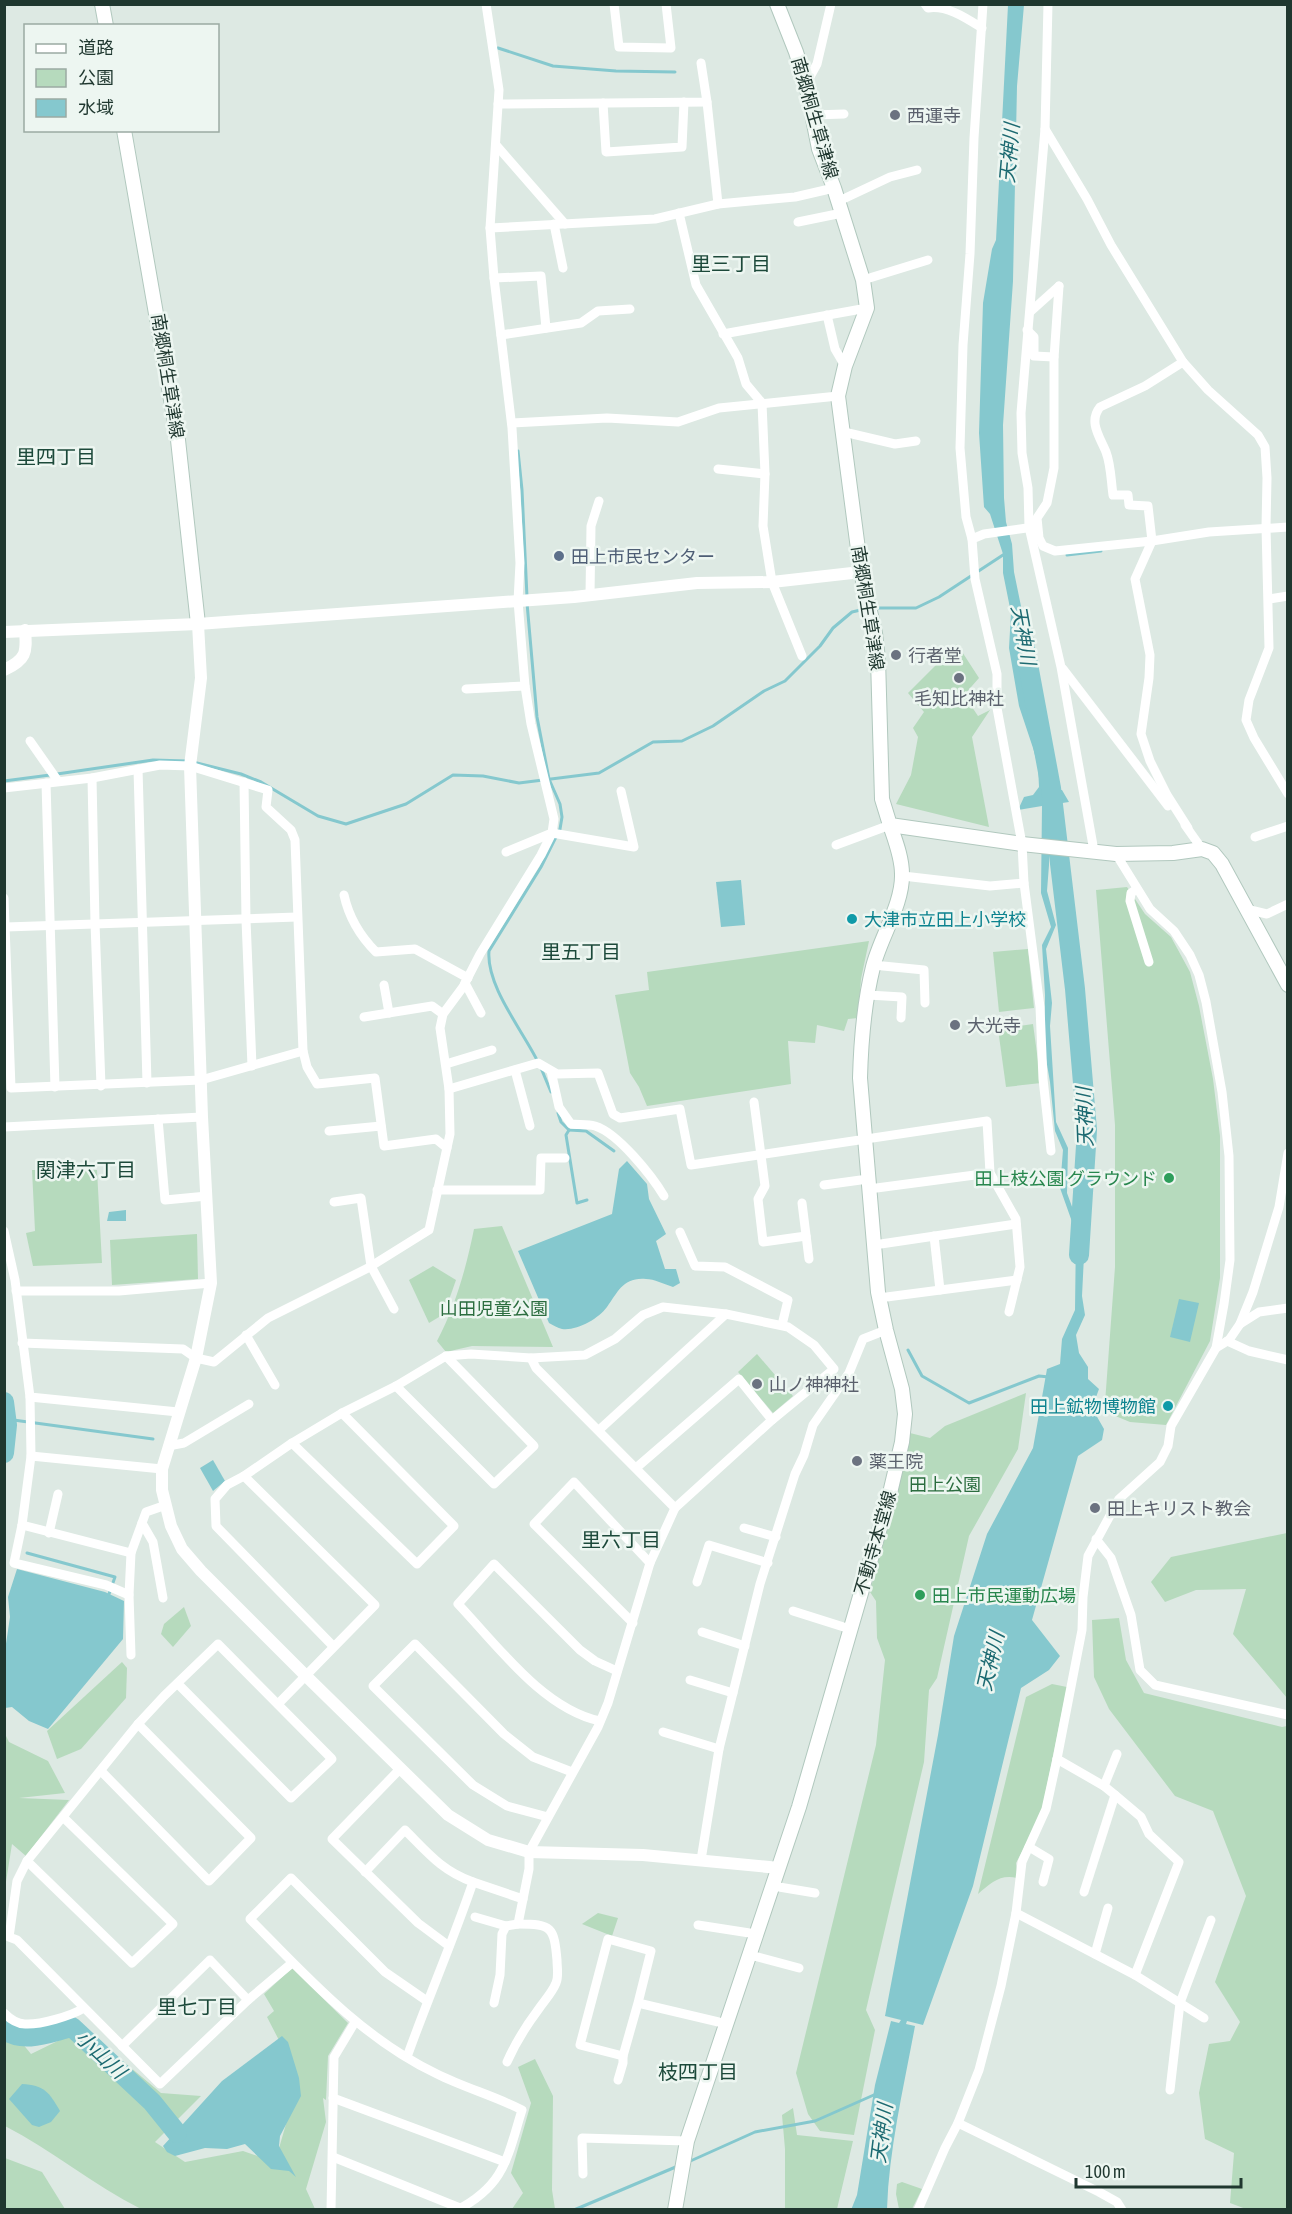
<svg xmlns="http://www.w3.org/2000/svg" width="1292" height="2214" viewBox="0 0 1292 2214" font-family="'Asap Condensed','Noto Sans JP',sans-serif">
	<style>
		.green { fill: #b6dabd }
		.water { fill: #85c8ce }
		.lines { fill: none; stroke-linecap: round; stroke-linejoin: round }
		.stream { stroke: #85c8ce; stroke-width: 3 }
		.river { stroke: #85c8ce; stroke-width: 20 }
		.secondary-casing { stroke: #b1c8be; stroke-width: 16 }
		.minor { stroke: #fff; stroke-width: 9 }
		.tertiary { stroke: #fff; stroke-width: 12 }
		.secondary { stroke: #fff; stroke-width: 14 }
		.worship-dot { fill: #6b7280; stroke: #edf6f1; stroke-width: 2 }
		.service-dot { fill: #5c6f8a; stroke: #edf6f1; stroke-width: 2 }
		.culture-dot { fill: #0f9aa8; stroke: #edf6f1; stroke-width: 2 }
		.leisure-dot { fill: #2e9e5b; stroke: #edf6f1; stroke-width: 2 }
		.labels { text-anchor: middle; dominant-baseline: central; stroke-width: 5; stroke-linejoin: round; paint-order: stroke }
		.worship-label { font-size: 18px; fill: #5b616d; stroke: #edf6f1; text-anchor: start }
		.street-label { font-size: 18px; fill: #1f372f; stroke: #edf6f1 }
		.service-label { font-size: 18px; fill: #4e5e75; stroke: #edf6f1; text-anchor: start }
		.culture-label { font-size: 18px; fill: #0d838f; stroke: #edf6f1; text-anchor: start }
		.leisure-label { font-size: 18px; fill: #27864d; stroke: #edf6f1; text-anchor: end }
		.park-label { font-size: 18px; fill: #2b6d3f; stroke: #edf6f1 }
		.water-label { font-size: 20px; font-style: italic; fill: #1c6a71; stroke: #edf6f1 }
		.neighbourhood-label { font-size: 20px; fill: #1c493a; stroke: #edf6f1 }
	</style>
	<rect width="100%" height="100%" fill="#dde9e3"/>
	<g class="green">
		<path d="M957,644l22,34 -15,17 14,21 12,-6 -18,27 17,90 -93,-23 15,-29 7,-38 -5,-9 11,-16 -16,-19z"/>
		<path d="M1127,887l18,27 26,23 19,35 9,34 14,73 7,57v142l-10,63 -44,84 -36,-3 -17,-7 -8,-12 10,-136v-142l-19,-235z"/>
		<path d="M869,941l-8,38 -3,39 -10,1 -4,12 -27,-6 -2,18 -27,-2 3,43 -144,22 -8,-19 -9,-14 -15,-78 34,-5 -2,-18z"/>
		<path d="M1028,949l6,59 -35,4 -6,-60z"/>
		<path d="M1033,1024l8,59 -35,4 -8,-58z"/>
		<path d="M32,1170h65l5,93 -69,3 -7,-33 9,-2z"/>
		<path d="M502,1226l51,121 -81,-1 -26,6 -9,-11c19,-36 29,-73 37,-112z"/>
		<path d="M197,1234l1,45 -86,6 -2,-45z"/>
		<path d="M433,1266l23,14 -12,34 -15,9 -20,-43z"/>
		<path d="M757,1354l36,42 -20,17 -35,-41z"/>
		<path d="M1026,1393l-8,56 -49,87 -32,142 -8,12 -5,72 -58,248 9,20 -21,105 -34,-4 -12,-17 -12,-41 80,-328 9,-85 -8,-22 -1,-37 -6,-9 40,-159 20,5 15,-12z"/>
		<path d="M1287,1533h1l-1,165 -54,-64 13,-45 -50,1 -31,12 -14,-20 20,-25z"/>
		<path d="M184,1607l7,19 -18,21 -12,-13 3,-10z"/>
		<path d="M1119,1618l7,42 18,33 138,34 5,-1v483h-41l-16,-6 4,-50 -29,-14 -6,-46 10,-49 21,-3 10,-19 -25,-40 31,-86 -33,-85 -38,-15 -66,-87 -15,-32 -2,-57z"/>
		<path d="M122,1662l5,6 -1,30 -45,51 -24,10 -10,-28z"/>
		<path d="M1052,1684l15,3 -26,128 -25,48 1,15c-17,-4 -26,5 -39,16l48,-197z"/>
		<path d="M5,1734l4,8 39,19 17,32 -46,5 50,2 -43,56 -14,-12 -7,44z"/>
		<path d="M598,1913l20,5 -6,18 -30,-12z"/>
		<path d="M292,1968l56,55 -20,33 -2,44 -3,-2 3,24 -20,67 9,20h-174c-48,-24 -89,-59 -136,-83l-1,-105 27,33 39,-19 23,1 68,57 40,3 -46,46 30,20 58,-11 32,11 20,-69 -11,-43 -17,-33 7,-6 -10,-17z"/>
		<path d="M535,2059l18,37 -1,94 3,19h-43l11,-16 -12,-20 20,-70 -13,-36z"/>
		<path d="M793,2108l4,27 56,6 -16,68h-52v-60l-3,-34z"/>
		<path d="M5,2158l37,14 23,37h-60z"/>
		<path d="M902,2182l20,7 -10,20h-13l-3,-15 1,-10z"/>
	</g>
	<g class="water">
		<path d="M1008,5h16l-7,81 -4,195 -10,144 1,73 2,24 6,22 2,28 17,83 -9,3 4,36 12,41 2,23 8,32h14l7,12 -20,3v60l-2,26 9,34 -10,24 6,54 -2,23 6,96 12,26 -1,45 15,41 2,22 -2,40 3,19 -9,20 3,18 9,14v12l11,10 -7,19 12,21 -2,11 -24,16 -46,164 28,36 -11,14 -28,18 -48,198 -50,139 -16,-4 -1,3 9,2c-11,60 -26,122 -28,183l-36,1 6,-15 18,-110 16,-64 8,2 2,-3 -16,-4 53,-281 16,-99 33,-102 46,-86 14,-79 13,-5 2,-25 13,-29 1,-77 -16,-45 3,-38 -8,-19 -5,-49 -6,-35 1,-52 -3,-50 9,-18 -10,-34 1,-87 -24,4 6,-13 9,-2 6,-8 -1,-21 -5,-18 -14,-42 -10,-58 2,-35 -8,-40v-19l-13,-40 -6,-7 -5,-74 4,-130 9,-54 4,-9z"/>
		<path d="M741,880l4,45 -24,2 -5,-45z"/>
		<path d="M627,1161l20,23 2,15 17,35 -10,7 9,28h11l4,14 -7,4c-9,-3 -19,-8 -27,-8 -23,-2 -28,13 -39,28 -9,12 -30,24 -45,22 -4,-1 -9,-4 -13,-6l-31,-72 94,-37 7,-45z"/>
		<path d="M126,1210v11h-19l2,-9z"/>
		<path d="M1179,1299l20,4 -9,39 -20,-5z"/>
		<path d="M213,1460l12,21 -12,10 -13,-23z"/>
		<path d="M17,1569l88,23 19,9 -1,38 -75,90 -19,-8 -17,-14 -7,1 -1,-51 6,-40 -2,-20z"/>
		<path d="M282,2036l6,6 11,36 2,18 -21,40 -1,10 17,31 -7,-6 -18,-2 -26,-25 -18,5 -22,-1 -30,8 -8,-4 -4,-6 59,-65z"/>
		<path d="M22,2084c22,1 27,8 38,27l-9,11 -12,5 -7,-2 -23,-26z"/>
	</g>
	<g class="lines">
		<g class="stream">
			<path d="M498,48l55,18 63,5 59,1"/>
			<path d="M518,451l4,39 5,107"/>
			<path d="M1067,555l34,-4"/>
			<path d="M527,603l10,114 12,62 11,25 2,13 -2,12 -19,38 -52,84c-3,35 34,80 49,111"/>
			<path d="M875,608h41l23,-11 67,-44"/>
			<path d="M193,762l48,12 20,8 57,34 28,8 60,-20 47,-29 30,1 36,7 80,-10 54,-31 29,-1 31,-15 51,-35 21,-10 35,-35 13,-18 19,-16 13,-3"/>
			<path d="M57,774l96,-14 34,1"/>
			<path d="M4,781l46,-6"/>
			<path d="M541,1068l10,24"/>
			<path d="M558,1113l3,9 8,8 17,1 28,20"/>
			<path d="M569,1130l-3,5 11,68 10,-3"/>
			<path d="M908,1350l14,26 47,27 70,-27 10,1"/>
			<path d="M6,1419l147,20"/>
			<path d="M27,1553l88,24 -6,17"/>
			<path d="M686,2163l69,-31 60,-11 61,-27"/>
			<path d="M574,2210l104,-44"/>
		</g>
		<g class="river">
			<path d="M1022,632l29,156 24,201 12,141 -8,125"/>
			<path d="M4,1402l3,23 -3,28"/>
			<path d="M4,2030c21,14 46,2 68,-3l80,75 25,31"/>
		</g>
		<g class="secondary-casing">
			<g id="secondary">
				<path d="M102,4l4,22"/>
				<path d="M777,4l19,48 10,32 13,65 15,39 29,92 4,28 -22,58 -7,30 23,176 14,61 3,26 4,140 8,26 132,19 94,10 57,-1 29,-4 11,4 9,11 66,121"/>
				<path d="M124,130l54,310 20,184"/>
				<path d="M675,2210l12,-69 112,-334 91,-314 12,-51 3,-28 -3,-25 -16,-59 -8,-38 -18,-214c1,-37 4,-75 13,-111 7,-29 30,-63 29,-93 0,-17 -7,-34 -12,-49"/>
			</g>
		</g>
		<g class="minor">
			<path d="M614,4l5,43 52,1 -5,-44"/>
			<path d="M925,4l3,4c19,-3 38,10 54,20"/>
			<path d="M983,4l-9,134 -4,116 -7,91 -3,103 6,69 6,22 3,40 22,95v34l25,136 2,39 16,124 3,72 8,72"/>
			<path d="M1048,4l-3,125 -24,284 1,40 6,35 1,39 32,140 33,184"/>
			<path d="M806,84l11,-20 14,-60"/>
			<path d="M707,102l11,102"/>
			<path d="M603,103l3,49 76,-5 2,-45"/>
			<path d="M498,104l209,-2 -6,-39"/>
			<path d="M813,115l31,-1"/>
			<path d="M1045,129l42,70 24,46 72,117 25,28 50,45 7,12 2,31 -1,49 3,121 -20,52 -3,20 8,18 34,56"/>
			<path d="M496,145l69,79"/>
			<path d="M839,201l51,-24 27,-7"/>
			<path d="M679,213l17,72 42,73 8,26 16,19 3,71 -2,52 9,56 30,74"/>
			<path d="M798,222l44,-9"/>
			<path d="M554,224l9,44"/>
			<path d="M490,228l165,-9 63,-15 77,-7 39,-9"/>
			<path d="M494,278l47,-2 5,52"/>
			<path d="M863,280l65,-20"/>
			<path d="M1059,286l-5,72v110l-7,35 -10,15 2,20 4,8 12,5 97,-10 57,-9 79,-5"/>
			<path d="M1030,312l29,-26"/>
			<path d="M827,315l8,34 10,17"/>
			<path d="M1027,330l7,7v19l20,1"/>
			<path d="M723,334l144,-26"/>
			<path d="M501,335l80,-12 17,-12 32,-2"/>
			<path d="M1183,362l-38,24 -45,21c-12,15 0,30 6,45 5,13 5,29 7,43h15l1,10 19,1 4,35 -17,38 15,76 -1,23 -8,56 9,27 17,34 21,33"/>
			<path d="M512,423l95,-5 71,4 41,-14 119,-12"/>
			<path d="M844,432l51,12 21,-3"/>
			<path d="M718,469l47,5"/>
			<path d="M972,539l12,-5 50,-7"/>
			<path d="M590,595l1,-69 8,-25"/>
			<path d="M1269,599l19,-3"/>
			<path d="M1063,669l105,137"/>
			<path d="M466,689l59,-3"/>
			<path d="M30,741l28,40"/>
			<path d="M138,769l9,314"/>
			<path d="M92,778l3,145 6,163"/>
			<path d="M244,782l2,138 6,146"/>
			<path d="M46,783l9,304"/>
			<path d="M4,788l88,-10 68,-13 30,1 78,24 -2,17 25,23 4,10 8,211 -102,29 -190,8 -7,-190"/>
			<path d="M1185,825l17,24"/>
			<path d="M1255,837l33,-11"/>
			<path d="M836,845l54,-20"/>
			<path d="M506,852l46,-19 82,14 -13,-56"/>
			<path d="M903,876l87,10 34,-3"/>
			<path d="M1137,889l-6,4 -1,8 19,61"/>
			<path d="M344,895c5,23 16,41 32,57l39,-3 53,29"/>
			<path d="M1246,909l21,5 21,-10"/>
			<path d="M6,927l291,-10"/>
			<path d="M873,965l51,5 1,33"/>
			<path d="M465,983l16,30"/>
			<path d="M384,985l5,28"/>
			<path d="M868,995l34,2 -1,21"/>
			<path d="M364,1017l68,-11 11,8"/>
			<path d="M303,1051l4,16 10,17 58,-6 9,68 52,-7 11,9"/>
			<path d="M446,1064l46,-14"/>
			<path d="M515,1070l15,56"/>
			<path d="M551,1071l8,36 12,17c7,1 16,0 24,2 23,7 57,50 69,70"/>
			<path d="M449,1089l89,-26 19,11 41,-1 15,41 7,4 60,-9 11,56 296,-44 3,52 26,46 4,48 -11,45"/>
			<path d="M754,1102l11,84 -7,13 5,43 43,-6"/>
			<path d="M158,1119l7,81 42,-4"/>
			<path d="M4,1127l198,-10"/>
			<path d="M329,1131l52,-5"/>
			<path d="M824,1185l44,-6"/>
			<path d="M869,1189l121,-16"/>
			<path d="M437,1190h103l1,-32h24"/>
			<path d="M334,1202l27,-4 10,68 23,43"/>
			<path d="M802,1203l7,56"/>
			<path d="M4,1231l11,49 15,117 148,15"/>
			<path d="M680,1232l15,34 30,1 63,33 -6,25"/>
			<path d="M934,1236l6,54"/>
			<path d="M874,1245l142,-21"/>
			<path d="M16,1291h103l92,-8"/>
			<path d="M879,1298l138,-18"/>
			<path d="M1240,1324l19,-12 29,-4"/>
			<path d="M246,1335l29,50"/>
			<path d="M1227,1341l22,10 39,9"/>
			<path d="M22,1343l161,6 13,9 18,4 54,-44 100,-50 61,-38 21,-96 -1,-45 -9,-61 3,-14 20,-27 17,-33 61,-99 11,-22 2,-14 -23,-95 -6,-38 -7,-85 2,-38 -8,-135 -18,-150 -4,-50 9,-138 -13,-86"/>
			<path d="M1216,1348l13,-8 11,-16 13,-32 26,-85 9,-54"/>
			<path d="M531,1358l5,10 139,140"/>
			<path d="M396,1386l98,98 40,-38 -88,-90"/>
			<path d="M30,1397l1,59 -9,69 -8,38 92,22 23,10"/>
			<path d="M599,1430l127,-116"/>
			<path d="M292,1443l125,121 37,-38 -112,-113"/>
			<path d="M168,1446l16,-3 65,-39"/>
			<path d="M31,1456l131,13"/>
			<path d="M636,1468l103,-89 33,41"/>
			<path d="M244,1476l-17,9 -12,14 1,27 117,120"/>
			<path d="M142,1523l11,19 10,56"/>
			<path d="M22,1525l109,28"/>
			<path d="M744,1528l32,9"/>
			<path d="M49,1533l9,-39"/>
			<path d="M1096,1539l15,19 20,57 9,55 15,15 133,30"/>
			<path d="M697,1582l12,-37 59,18"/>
			<path d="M793,1611l57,18"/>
			<path d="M633,1623l-99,-99 40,-42 76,81"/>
			<path d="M702,1632l43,14"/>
			<path d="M131,1655l-2,-60 2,-42 15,-41 20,-7"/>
			<path d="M690,1680l43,13"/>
			<path d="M178,1684l113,114 41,-39 -114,-115 -54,52 -26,28 -111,137 -10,20 -8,56 8,3 143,144 88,-84 44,-37"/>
			<path d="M278,1704l97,-99 -131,-129 48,-33 50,-30 54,-27 50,-30 25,-2 60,4 54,-3 30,-16 28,-24 20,-8 63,7 62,13 26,18 20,24 -62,51 -97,88 -25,55 -42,140 -10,24 -69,125v17l-11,55c34,0 36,3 39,36 0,8 2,16 -1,23 -4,10 -12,18 -18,27 -12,16 -23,34 -31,52"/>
			<path d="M600,1721c-57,-12 -103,-76 -142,-117l36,-40 86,86 15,11 22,10"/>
			<path d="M663,1732l56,17"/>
			<path d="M400,1769l-68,70 86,84 31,23"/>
			<path d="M101,1771l108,110 42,-43 -113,-114"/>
			<path d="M1104,1786l13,-32"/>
			<path d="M548,1817l-41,-11 -34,-21 -100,-99 42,-42 89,90 29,23 39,15"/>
			<path d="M1029,1847l20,12 -6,23"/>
			<path d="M701,1860l18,-111 41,-165 35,-110 9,-19 9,-30 36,-52 14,-34 23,-9"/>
			<path d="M27,1861l105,102 41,-39 -109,-106"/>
			<path d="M365,1872l40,-42c23,23 37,41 68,52 -20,59 -45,116 -66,175"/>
			<path d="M473,1882l50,17"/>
			<path d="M773,1886l42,7"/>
			<path d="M1084,1892l31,-97"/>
			<path d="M1016,1913l119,62 44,-113 -30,-28 -8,-17 -26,-22 -11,-9 -47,-27"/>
			<path d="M475,1917l31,9"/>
			<path d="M698,1925l58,9"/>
			<path d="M1095,1954l13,-46"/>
			<path d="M750,1955l49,13"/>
			<path d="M1135,1975l69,43"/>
			<path d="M427,2001l-42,-29 -94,-94 -41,41c57,58 113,120 187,155 28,14 58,22 85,36 -15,48 -17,75 -65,100"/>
			<path d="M494,2003l6,-28 2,-41 4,-8 12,-2"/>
			<path d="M638,2003l-15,53 -43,-11 28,-106 43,12 -13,52 89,21"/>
			<path d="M4,2013c5,5 13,11 21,11 15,1 46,-8 59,-16"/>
			<path d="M122,2046l88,-86 38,40"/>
			<path d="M618,2080l5,-17v-7"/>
			<path d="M1170,2090l10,-87 31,-83"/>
			<path d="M333,2098l172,64"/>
			<path d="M958,2123l141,69 18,10 5,8"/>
			<path d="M333,2157l127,51"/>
			<path d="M583,2174l-1,-36 105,3"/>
			<path d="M331,2210l3,-153 21,-35"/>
			<path d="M918,2210l27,-62 13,-25 21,-53 22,-84 15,-73 6,-51 24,-53 11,-50 25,-129 1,-33 5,-41 31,-57 41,-37 8,-16 3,-20 45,-78 8,-44 6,-44 -1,-104 -7,-64 -16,-90 -7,-27 -9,-20 -16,-24 -24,-22 -34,-55"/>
		</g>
		<g class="tertiary">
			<path d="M198,624l3,54 -11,88 12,351 9,166 -15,75 -34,111v21l9,36 11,23 19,22 104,104 143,140 40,25 41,12 114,3 136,13"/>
			<path d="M4,632l194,-8 376,-27 123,-14 75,-1 89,-10"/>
			<path d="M4,670c22,-10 23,-17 21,-40"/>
		</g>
		<use href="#secondary" class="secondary"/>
	</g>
	<g class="worship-dot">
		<circle cx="895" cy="115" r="6"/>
		<circle cx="896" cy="655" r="6"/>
		<circle cx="959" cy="678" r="6"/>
		<circle cx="955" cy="1025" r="6"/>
		<circle cx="757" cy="1384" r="6"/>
		<circle cx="857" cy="1461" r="6"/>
		<circle cx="1095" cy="1508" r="6"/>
	</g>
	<circle class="service-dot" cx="559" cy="556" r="6"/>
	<g class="culture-dot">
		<circle cx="852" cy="919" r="6"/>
		<circle cx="1168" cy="1406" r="6"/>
	</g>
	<g class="leisure-dot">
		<circle cx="1169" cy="1178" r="6"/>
		<circle cx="920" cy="1595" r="6"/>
	</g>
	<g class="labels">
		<g class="worship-label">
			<text x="907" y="115">西運寺</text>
			<text x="908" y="655">行者堂</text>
			<text x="959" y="698" text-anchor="middle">毛知比神社</text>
			<text x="967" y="1025">大光寺</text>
			<text x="769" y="1384">山ノ神神社</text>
			<text x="869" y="1461">薬王院</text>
			<text x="1107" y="1508">田上キリスト教会</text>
		</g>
		<g class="street-label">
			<text transform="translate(815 118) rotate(74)">南郷桐生草津線</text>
			<text transform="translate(168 376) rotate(81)">南郷桐生草津線</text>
			<text transform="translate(868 608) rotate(81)">南郷桐生草津線</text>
			<text transform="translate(875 1543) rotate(-74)">不動寺本堂線</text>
		</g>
		<g class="service-label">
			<text x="571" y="556">田上市民センター</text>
		</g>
		<g class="culture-label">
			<text x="864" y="919">大津市立田上小学校</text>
			<text x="1156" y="1406" text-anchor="end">田上鉱物博物館</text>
		</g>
		<g class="leisure-label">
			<text x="1157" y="1178">田上枝公園 グラウンド</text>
			<text x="932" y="1595" text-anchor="start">田上市民運動広場</text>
		</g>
		<g class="park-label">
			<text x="494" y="1308">山田児童公園</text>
			<text x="945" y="1484">田上公園</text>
		</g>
		<g class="water-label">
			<text transform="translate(1009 153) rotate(-85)">天神川</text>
			<text transform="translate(1024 635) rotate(80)">天神川</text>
			<text transform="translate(1084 1117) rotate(-92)">天神川</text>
			<text transform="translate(990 1661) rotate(-77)">天神川</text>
			<text transform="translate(101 2054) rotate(43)">小山川</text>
			<text transform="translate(881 2133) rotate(-83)">天神川</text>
		</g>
		<g class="neighbourhood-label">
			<text x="731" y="263">里三丁目</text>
			<text x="56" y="456">里四丁目</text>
			<text x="581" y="951">里五丁目</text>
			<text x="86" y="1169">関津六丁目</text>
			<text x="621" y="1539">里六丁目</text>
			<text x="197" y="2006">里七丁目</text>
			<text x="698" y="2071">枝四丁目</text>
		</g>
	</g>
	<rect width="1292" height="2214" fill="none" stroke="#1f372f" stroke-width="12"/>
	<rect x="24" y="24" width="195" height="108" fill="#edf6f1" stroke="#9baaa3" stroke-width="1.5"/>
	<rect x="36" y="44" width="30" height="9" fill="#ffffff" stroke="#9baaa3" stroke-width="1.5"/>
	<text x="78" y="54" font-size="18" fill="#1f372f">道路</text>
	<rect x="36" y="69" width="30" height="18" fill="#b6dabd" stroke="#9baaa3" stroke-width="1.5"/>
	<text x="78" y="84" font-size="18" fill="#1f372f">公園</text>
	<rect x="36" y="99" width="30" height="18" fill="#85c8ce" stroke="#9baaa3" stroke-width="1.5"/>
	<text x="78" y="114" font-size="18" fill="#1f372f">水域</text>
	<path d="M1076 2178v9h165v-9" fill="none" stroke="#1f372f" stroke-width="3"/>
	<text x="1085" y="2178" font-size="18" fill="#1f372f" stroke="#edf6f1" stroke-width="4.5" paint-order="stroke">100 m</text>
</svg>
